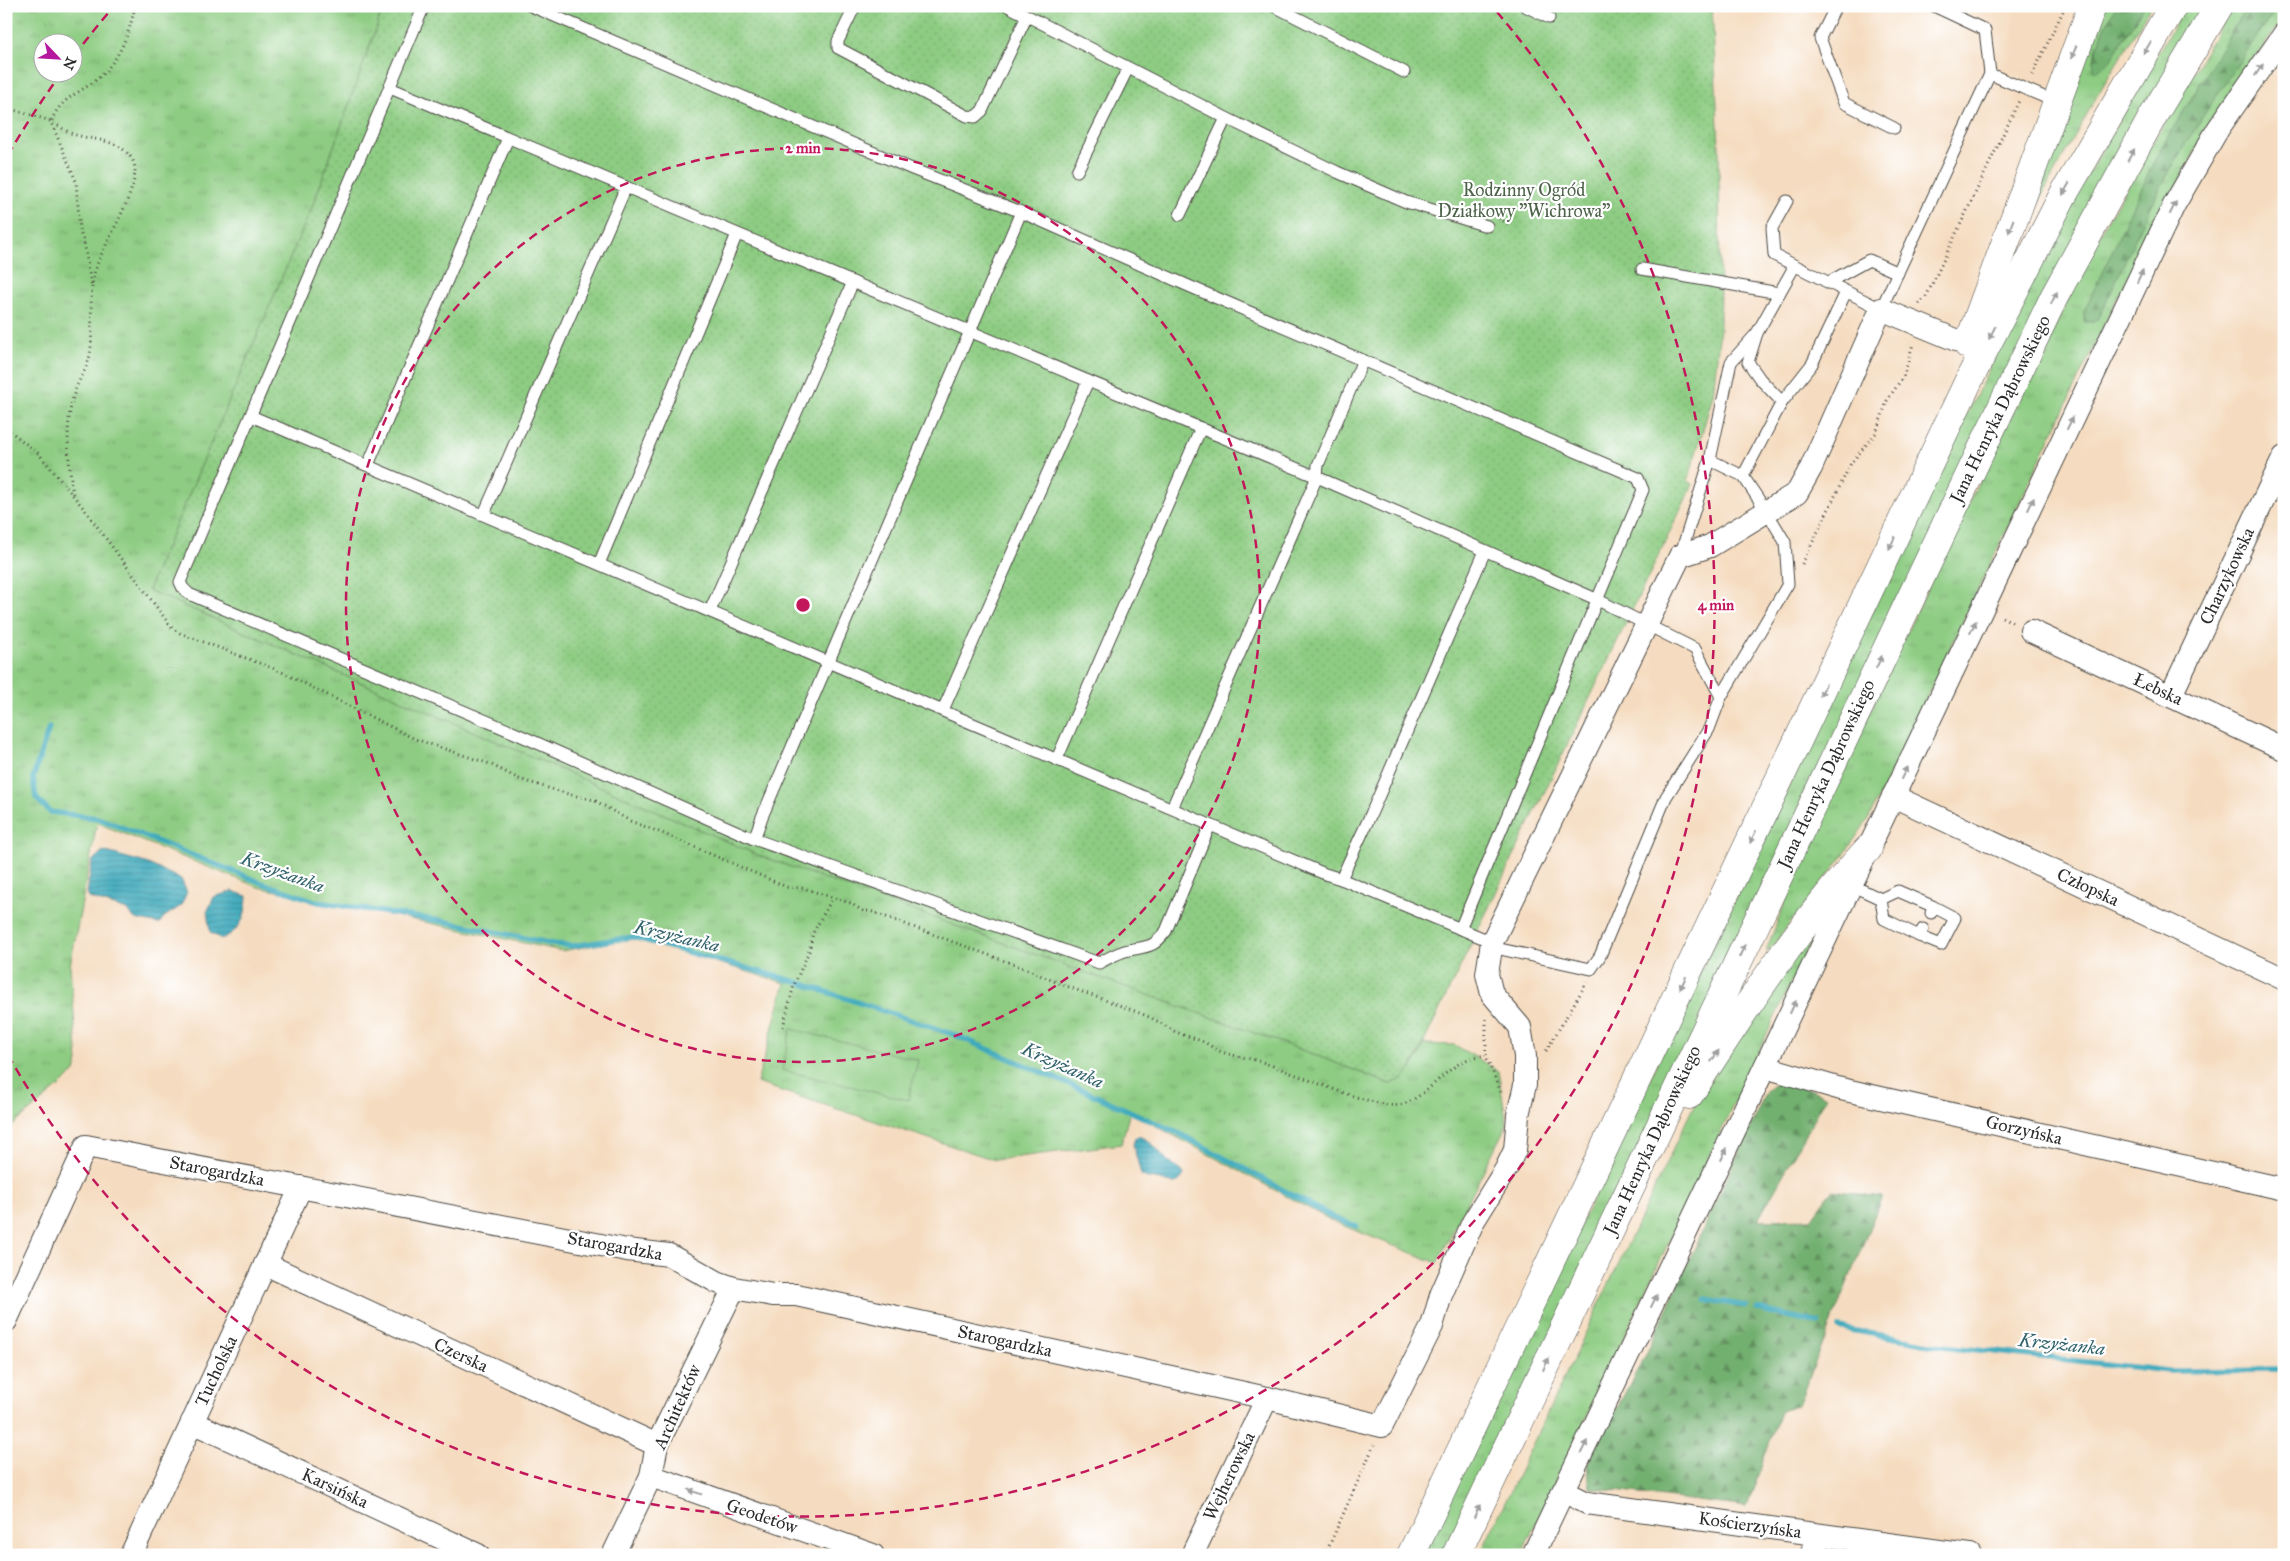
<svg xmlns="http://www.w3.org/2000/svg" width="2290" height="1561" viewBox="0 0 2290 1561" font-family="'IM FELL Great Primer',serif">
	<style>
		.grass { fill: url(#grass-tufts); stroke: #5c7c56; fill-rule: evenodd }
		.forest { fill: url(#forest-firs); stroke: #4e6e4e }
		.park { fill: #8dcc82; stroke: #5c7c56 }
		.garden { fill: url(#garden-dots); stroke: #5c7c56 }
		.water { fill: url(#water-rules); stroke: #346a73 }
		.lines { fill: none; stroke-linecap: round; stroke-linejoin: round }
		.stream { stroke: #3ca9bb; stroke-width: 5.5 }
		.service-casing { stroke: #494641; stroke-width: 13 }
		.minor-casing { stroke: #494641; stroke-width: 24 }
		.tertiary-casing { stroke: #494641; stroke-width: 29 }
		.primary-casing { stroke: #494641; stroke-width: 29 }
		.path { stroke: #494641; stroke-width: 3; stroke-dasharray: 1 4; stroke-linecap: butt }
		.service { stroke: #fff; stroke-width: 11 }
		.minor { stroke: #fff; stroke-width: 22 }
		.tertiary { stroke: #fff; stroke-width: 28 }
		.primary { stroke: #fff; stroke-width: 28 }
		.oneway { fill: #a0a0a0 }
		.ring { fill: none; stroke: #c2185b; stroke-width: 2.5; stroke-dasharray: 9 6 }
		.labels { text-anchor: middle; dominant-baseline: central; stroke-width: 4.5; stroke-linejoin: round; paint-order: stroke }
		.park-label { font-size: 18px; fill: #4d6349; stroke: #fff }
		.street-label { font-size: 18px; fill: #2b2b2b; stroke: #fff }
		.water-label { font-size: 19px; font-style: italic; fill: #33646c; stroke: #fff }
		.centre { fill: #c2185b; stroke: #fff; stroke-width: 2.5 }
		.ring-label { font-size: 15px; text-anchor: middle; font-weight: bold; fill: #c2185b; stroke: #fff; stroke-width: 4.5; stroke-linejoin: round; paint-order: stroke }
	</style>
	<defs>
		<pattern id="grass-tufts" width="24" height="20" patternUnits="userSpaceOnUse" patternTransform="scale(1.25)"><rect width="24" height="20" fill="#8dcc82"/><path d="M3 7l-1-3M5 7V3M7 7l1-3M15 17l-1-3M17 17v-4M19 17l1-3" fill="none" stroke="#7aaf70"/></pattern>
		<pattern id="forest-firs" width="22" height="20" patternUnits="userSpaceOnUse" patternTransform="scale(1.25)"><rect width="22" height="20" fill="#72b070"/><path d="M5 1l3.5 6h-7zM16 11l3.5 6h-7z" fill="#5e8f5c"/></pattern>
		<pattern id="garden-dots" width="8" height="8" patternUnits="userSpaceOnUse" patternTransform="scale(1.25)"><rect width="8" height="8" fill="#8dcc82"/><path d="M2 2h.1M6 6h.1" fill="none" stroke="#7aaf70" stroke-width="1.8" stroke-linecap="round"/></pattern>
		<pattern id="water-rules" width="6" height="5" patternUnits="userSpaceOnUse" patternTransform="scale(1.25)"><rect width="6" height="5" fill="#3ca9bb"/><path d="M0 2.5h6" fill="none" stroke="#338a98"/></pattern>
	</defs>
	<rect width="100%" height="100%" fill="#fff"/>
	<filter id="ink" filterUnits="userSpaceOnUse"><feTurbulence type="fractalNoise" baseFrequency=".02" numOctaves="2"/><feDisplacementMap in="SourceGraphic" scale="10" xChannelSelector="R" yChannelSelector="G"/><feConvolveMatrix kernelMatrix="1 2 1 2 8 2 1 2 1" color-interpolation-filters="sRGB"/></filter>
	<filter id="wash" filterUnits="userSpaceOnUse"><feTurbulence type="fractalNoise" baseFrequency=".0096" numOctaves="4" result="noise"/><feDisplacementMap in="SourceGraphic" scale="20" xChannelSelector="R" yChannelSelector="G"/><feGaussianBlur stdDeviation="1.12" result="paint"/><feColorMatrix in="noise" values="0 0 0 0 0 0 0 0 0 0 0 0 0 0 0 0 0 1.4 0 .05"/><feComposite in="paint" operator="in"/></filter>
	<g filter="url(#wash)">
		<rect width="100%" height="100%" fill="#f5dcc0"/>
		<g class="grass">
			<path d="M6,6h378l-71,199 -165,385 610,265 544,195 88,34c22,-8 24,-20 34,-40l31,1 43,26 9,53 -70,139 -103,-41 -204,-110 -9,32 -126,16 -238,-77 28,-100 -150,-45 -73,13 -304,-64 -161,-64 -27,143 8,96 -3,9 -7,8 -62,52zM42,42h30v30h-30z"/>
			<path d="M2100,6h51l-54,90 -55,99 -23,59 -23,46z"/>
			<path d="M2185,6h21l-763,1549h-20l481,-1011 155,-319z"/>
			<path d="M2232,6h52v11l-72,102 -95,179 -248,520 -28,41 -74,94v-5l40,-101 136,-292 162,-330z"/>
			<path d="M1823,915l-302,640h-41l213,-448z"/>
		</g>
		<g class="forest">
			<path d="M2116,6h28l-34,55 -12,10 -4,-1c-3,-18 14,-48 22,-64z"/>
			<path d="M2247,6h31c-43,63 -88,124 -123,192 -20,39 -37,80 -56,120l-6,4h-9v-11l73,-156z"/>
			<path d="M1789,1082l38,14 -69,124 53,-1 21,-29 50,7 -84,208 -18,7 -33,95 -157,-19 -3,-24 62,-116 118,-258 8,-6z"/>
		</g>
		<path class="park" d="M791,1029l127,31 -10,40 -126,-30z"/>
		<path class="garden" d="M384,6h1328l7,140 1,182 -7,67 -25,86 5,3 -283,587 -7,8 -13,5 -88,-34 -544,-195 -610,-265 165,-385z"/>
		<g class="water">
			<path d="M103,851l43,12 35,16 6,13 -6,14 -17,11 -5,7 -24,-5 -8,-9 -38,-12 -2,-5 5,-32z"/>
			<path d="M232,891l15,5c-1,21 -6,35 -26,43l-11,-7 -3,-20 7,-15z"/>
			<path d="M1139,1136c15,5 19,16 30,26 5,4 11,6 15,12 -5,13 -14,9 -24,6 -9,-2 -10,0 -19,-5l-8,-31 2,-6z"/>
		</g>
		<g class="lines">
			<g class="stream">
				<path d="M49,728l-16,50 3,20 14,14 48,6 167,66 53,18 129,20 106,22 19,2 61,-9 164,45 158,53 148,64 77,35 156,85 20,7"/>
				<path d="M1705,1299l41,7"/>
				<path d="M1757,1309l62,14"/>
				<path d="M1839,1328l103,18 227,25 115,-1"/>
			</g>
		</g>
	</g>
	<g filter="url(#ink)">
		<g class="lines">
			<g class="service-casing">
				<g id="service">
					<path d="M424,6l-244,576 3,6 6,6 328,140 237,105 345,124c10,-5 19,-11 30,-13 20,-4 24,-2 37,-19l44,-106"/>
					<path d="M531,6l381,163 109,43 170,75 447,191 5,12 -183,439"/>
					<path d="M855,6l-17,35v7l129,68 8,1 7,-6 45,-95"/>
					<path d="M1008,6l218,112 111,54 69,30 81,24"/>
					<path d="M1274,6l130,66"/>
					<path d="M1525,6l24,12"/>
					<path d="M1836,6l-16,32 24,65 50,25"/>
					<path d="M1934,6l51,24 5,44 66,28"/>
					<path d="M390,88l927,389 279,122 99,50 26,48"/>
					<path d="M1077,171l51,-103"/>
					<path d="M1787,201l-15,27 2,27 107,54 109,-235"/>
					<path d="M1180,215l46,-97"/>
					<path d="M1642,269l137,24"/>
					<path d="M1827,283l42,-23 29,13"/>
					<path d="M1782,402l-22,-23 -12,-17 9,-29 37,-66"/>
					<path d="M251,416l1074,458 16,5 151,63"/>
					<path d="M368,465l140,-327"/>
					<path d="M1743,476l39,-74 30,-38 34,-72"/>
					<path d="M484,514l142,-327"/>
					<path d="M1680,556l30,-96 21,-98 26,-29"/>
					<path d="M599,564l138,-330"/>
					<path d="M710,611l143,-329"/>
					<path d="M943,710l145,-329"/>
					<path d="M1057,759l144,-331"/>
					<path d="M1172,808l145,-331 1,-12 45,-105"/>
					<path d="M754,839l8,-22 259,-605"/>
					<path d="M1341,879l30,-65 114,-263"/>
					<path d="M1851,885l30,14"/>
					<path d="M1923,929l-4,7 -35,-17 -3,-20 17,-8 34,15 1,2 -2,5"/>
					<path d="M1919,936l22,9 14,-27 -23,-12"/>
					<path d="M1491,947l100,22 9,-13 66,-159 43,-68 12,-32 67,-113 -3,-42 -18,-30 -24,-36 -33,-16"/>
				</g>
			</g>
			<g class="minor-casing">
				<g id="minor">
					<path d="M2031,631l253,118"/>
					<path d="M2171,695l113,-238"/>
					<path d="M1893,796l391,183"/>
					<path d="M1765,1067l76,22 443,100"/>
					<path d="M265,1264l392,181"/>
					<path d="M6,1321l80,-175 541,104 42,5 48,27 17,6 39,7h23l471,103 115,28 50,-100 9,-31 32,-73 33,-53 9,-19 3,-35 7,-30v-29l-5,-29 -28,-33 -5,-20 5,-32 188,-386 30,-10 87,-53 14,-25 70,-159 87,36"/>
					<path d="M192,1422l286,133"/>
					<path d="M651,1476l222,79"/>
					<path d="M1563,1491l24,12 382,52"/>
					<path d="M131,1555l170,-368"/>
					<path d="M613,1555l38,-79 6,-31 77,-157"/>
					<path d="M1192,1555l75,-157"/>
					<path d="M1533,1555l641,-1350 44,-76 66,-95"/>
					<path d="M1811,1555l9,-20"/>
				</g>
			</g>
			<g class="tertiary-casing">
				<path id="tertiary" d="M1968,345l124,-339"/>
			</g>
			<g class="primary-casing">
				<g id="primary">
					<path d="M1689,1095c55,-85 110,-171 179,-246"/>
					<path d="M1411,1555l558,-1175 93,-183 111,-191"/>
					<path d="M1456,1555l598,-1258 99,-181 66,-110"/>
				</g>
			</g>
			<g class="path">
				<path d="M2032,75l33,-68"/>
				<path d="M6,108c15,4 30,8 44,13 8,4 15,10 23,13 20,7 48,4 60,27 11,21 -28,81 -36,104 -11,28 -2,60 -7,90 -3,14 -12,25 -16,39 -10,31 -5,69 -1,101"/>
				<path d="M1499,218l9,6"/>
				<path d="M91,284l-7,-42 -4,-10 -4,-51 -25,-59c8,-22 24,-27 41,-39 26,-19 37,-47 43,-77"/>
				<path d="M1919,304l7,-7 93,-196"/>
				<path d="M6,428l33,26 46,56 87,118 8,5 100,38 135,68 75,25 29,15 49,15 26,6 36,21 32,12 125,54 16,1 47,15 13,8h7l159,59c37,18 76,29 113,44 11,4 20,10 30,16 9,5 20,7 29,11 6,2 11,6 16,9 16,7 32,7 48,13 26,9 110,46 134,42 31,-6 52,-51 87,-49"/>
				<path d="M1802,564l49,-101 25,-30 11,-32 17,-26 9,-31"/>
				<path d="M2002,617l13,6"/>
				<path d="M1486,1019v37l15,36"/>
				<path d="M783,1027l11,-42 15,-34 4,-18 19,-34"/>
				<path d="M1546,1051l41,-69"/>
				<path d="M1325,1555l49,-110"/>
			</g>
			<use href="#service" class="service"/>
			<use href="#minor" class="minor"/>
			<use href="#tertiary" class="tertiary"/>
			<use href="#primary" class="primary"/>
		</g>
		<defs><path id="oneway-solid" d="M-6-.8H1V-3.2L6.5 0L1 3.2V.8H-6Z" transform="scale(1.25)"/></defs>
		<g class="oneway">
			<use href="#oneway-solid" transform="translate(2147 48) rotate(121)"/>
			<use href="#oneway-solid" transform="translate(2074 52) rotate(110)"/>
			<use href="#oneway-solid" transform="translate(2259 70) rotate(-55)"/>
			<use href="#oneway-solid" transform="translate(2131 155) rotate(-60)"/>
			<use href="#oneway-solid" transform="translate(2066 189) rotate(119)"/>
			<use href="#oneway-solid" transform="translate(2173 208) rotate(-63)"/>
			<use href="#oneway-solid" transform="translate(2011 226) rotate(110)"/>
			<use href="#oneway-solid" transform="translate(2140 276) rotate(-65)"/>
			<use href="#oneway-solid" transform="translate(2054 298) rotate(-64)"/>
			<use href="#oneway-solid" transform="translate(1992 333) rotate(116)"/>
			<use href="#oneway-solid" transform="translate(2070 423) rotate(-64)"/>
			<use href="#oneway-solid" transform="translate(2031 504) rotate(-65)"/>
			<use href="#oneway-solid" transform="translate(1892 543) rotate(115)"/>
			<use href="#oneway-solid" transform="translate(1973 627) rotate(-65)"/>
			<use href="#oneway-solid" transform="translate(1879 662) rotate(-65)"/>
			<use href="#oneway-solid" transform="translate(1823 690) rotate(115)"/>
			<use href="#oneway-solid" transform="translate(1904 773) rotate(-64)"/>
			<use href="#oneway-solid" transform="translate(1753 837) rotate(115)"/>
			<use href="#oneway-solid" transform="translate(1742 951) rotate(-65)"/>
			<use href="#oneway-solid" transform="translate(1683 983) rotate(115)"/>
			<use href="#oneway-solid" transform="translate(1793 1007) rotate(-65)"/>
			<use href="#oneway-solid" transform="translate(1715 1056) rotate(-56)"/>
			<use href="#oneway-solid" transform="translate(1724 1154) rotate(-65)"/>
			<use href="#oneway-solid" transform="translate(1654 1301) rotate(-64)"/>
			<use href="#oneway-solid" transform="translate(1546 1364) rotate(-65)"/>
			<use href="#oneway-solid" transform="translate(1584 1447) rotate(-64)"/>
			<use href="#oneway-solid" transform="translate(695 1492) rotate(-161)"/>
			<use href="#oneway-solid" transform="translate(1477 1511) rotate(-65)"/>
		</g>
	</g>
	<g class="ring">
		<circle cx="803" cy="605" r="457"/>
		<path d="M8 155A913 913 0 0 1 60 75M74 56A913 913 0 0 1 109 12M1497 12A913 913 0 1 1 8 1055"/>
	</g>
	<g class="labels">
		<g class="park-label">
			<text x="1524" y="190">Rodzinny Ogród<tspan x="1524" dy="21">Działkowy "Wichrowa"</tspan></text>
		</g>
		<g class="street-label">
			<text transform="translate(2000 409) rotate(-64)">Jana Henryka Dąbrowskiego</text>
			<text transform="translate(2227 576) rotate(-65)">Charzykowska</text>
			<text transform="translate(2158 689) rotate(25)">Łebska</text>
			<text transform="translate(1826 774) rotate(-65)">Jana Henryka Dąbrowskiego</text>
			<text transform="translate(2088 887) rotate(25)">Człopska</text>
			<text transform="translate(2024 1130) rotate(13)">Gorzyńska</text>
			<text transform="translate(1652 1140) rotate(-65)">Jana Henryka Dąbrowskiego</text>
			<text transform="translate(217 1171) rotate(11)">Starogardzka</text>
			<text transform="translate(615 1246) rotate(10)">Starogardzka</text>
			<text transform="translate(1005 1341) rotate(12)">Starogardzka</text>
			<text transform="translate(461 1355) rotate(25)">Czerska</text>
			<text transform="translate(216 1371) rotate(-65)">Tucholska</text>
			<text transform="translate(677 1407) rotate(-66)">Architektów</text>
			<text transform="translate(1229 1476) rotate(-64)">Wejherowska</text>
			<text transform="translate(335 1488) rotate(25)">Karsińska</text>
			<text transform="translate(762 1516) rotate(19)">Geodetów</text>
			<text transform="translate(1750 1525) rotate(8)">Kościerzyńska</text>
		</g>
		<g class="water-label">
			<text transform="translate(283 872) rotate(20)">Krzyżanka</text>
			<text transform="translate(677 936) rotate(13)">Krzyżanka</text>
			<text transform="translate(1063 1065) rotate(24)">Krzyżanka</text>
			<text transform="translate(2062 1344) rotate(6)">Krzyżanka</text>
		</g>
	</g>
	<circle cx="803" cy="605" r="8" class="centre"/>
	<g class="ring-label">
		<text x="803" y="153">2 min</text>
		<text x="1716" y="610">4 min</text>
	</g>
	<rect width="2290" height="1561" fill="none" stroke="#fff" stroke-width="25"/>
	<g transform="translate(58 58) rotate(115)"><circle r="24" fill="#ffffff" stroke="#aaaaaa"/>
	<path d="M0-4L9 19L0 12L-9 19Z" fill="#b5179e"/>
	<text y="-8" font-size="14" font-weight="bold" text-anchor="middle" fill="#2b2b2b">N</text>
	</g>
</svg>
